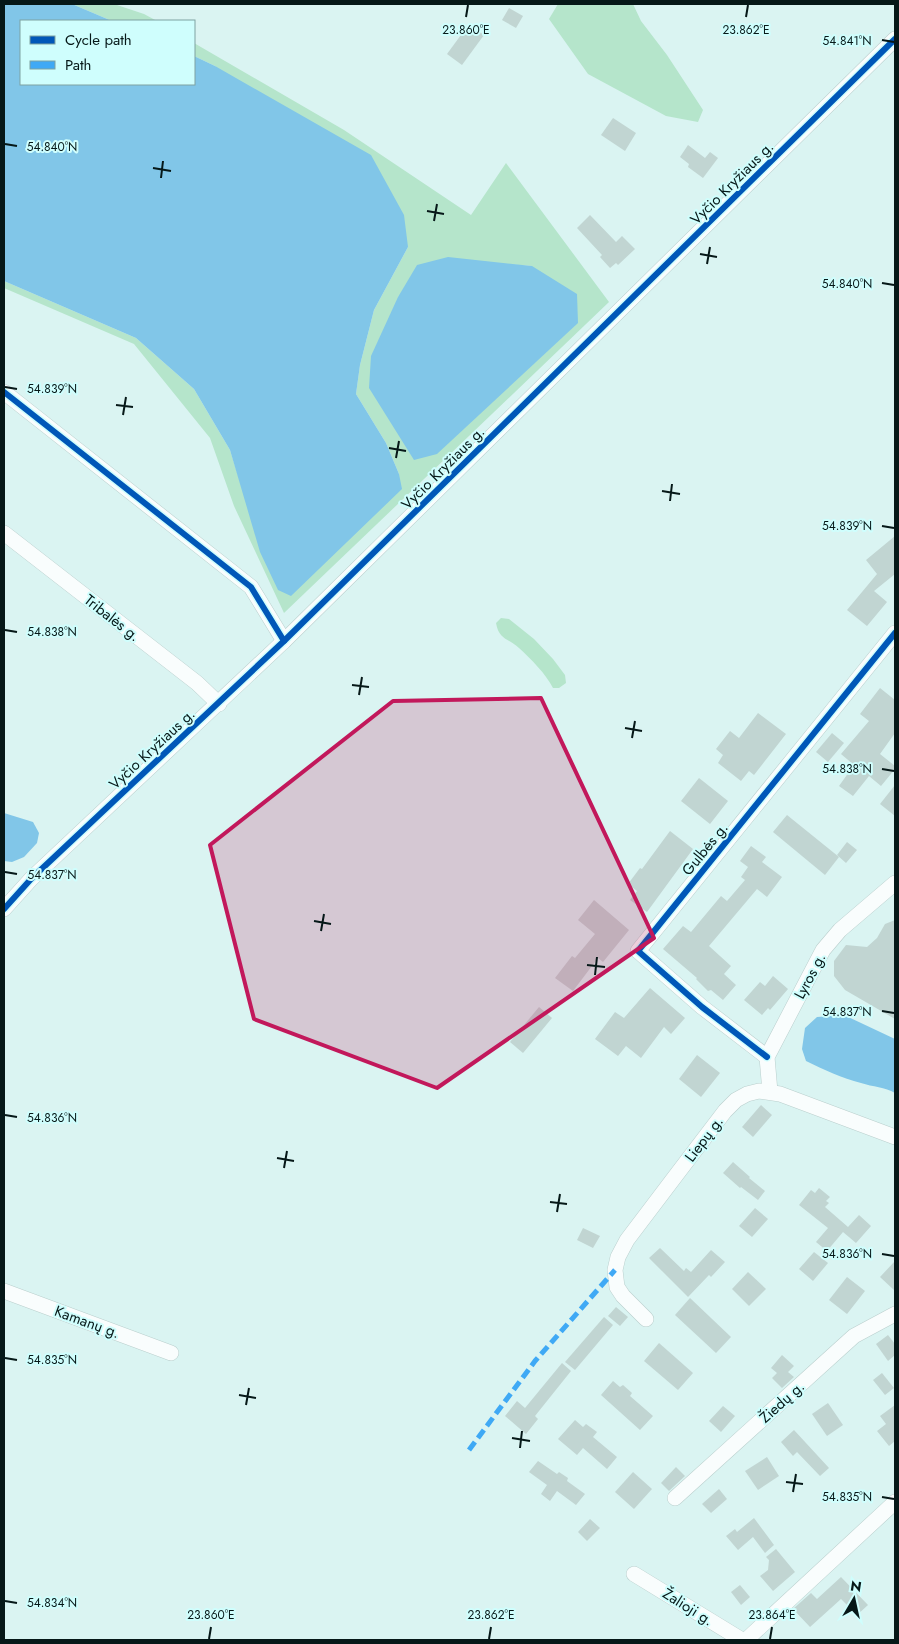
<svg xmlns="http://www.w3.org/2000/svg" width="899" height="1644" viewBox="0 0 899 1644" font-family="Jost,sans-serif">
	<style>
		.green { fill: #b5e5cb; fill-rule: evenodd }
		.water { fill: #81c6e8 }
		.building { fill: #c1d5d2 }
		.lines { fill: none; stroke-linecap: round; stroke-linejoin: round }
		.minor-casing { stroke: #bacfcd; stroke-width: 16 }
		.minor { stroke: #f9fdfd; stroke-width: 15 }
		.quiet { stroke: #3fa9f5; stroke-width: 5; stroke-dasharray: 10 5; stroke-linecap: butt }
		.cycleway-casing { stroke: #cffefd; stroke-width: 9 }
		.cycleway { stroke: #0057b8; stroke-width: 6 }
		.marked { fill: #c2185b; fill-opacity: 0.2; stroke: #c2185b; stroke-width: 4; stroke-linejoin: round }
		.ticks { fill: none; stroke: #061818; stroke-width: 2 }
		.labels { text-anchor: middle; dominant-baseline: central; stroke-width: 4; stroke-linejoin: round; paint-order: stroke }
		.street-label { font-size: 15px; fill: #061818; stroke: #cffefd }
		.ticks-label { font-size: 12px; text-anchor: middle; fill: #061818; stroke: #cffefd; stroke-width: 4; stroke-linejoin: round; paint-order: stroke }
	</style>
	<rect width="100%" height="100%" fill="#daf4f2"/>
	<g class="green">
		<path d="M72,4h42l30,10 13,7h-45z"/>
		<path d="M558,4h75l8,17 26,34 36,55 -5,12 -32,-6 -78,-42 -39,-55z"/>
		<path d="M194,43l150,87 127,85 35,-52 103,139 -325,311 -50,-107 -24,-68 -76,-94 -130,-56v-7l132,57 58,51 36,61 16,51 153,-27 -13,-31 -30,-49 4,-29 14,-55 34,-63 -193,-181 -21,-10zM504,264l28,2 -134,31z"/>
		<path d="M501,618l8,1 25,20 19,20 12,16 1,8 -7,5h-6c-7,-14 -22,-29 -34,-40 -11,-10 -20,-8 -23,-25z"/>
	</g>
	<g class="water">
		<path d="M4,4h68l40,17h-91v63h173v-28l21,10 156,89 33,60 4,32 -34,63 -14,55 -4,29 30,49 13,31 3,15 -111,107 -13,-6 -18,-38 -30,-102 -36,-61 -58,-51 -132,-57z"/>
		<path d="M448,257l84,9 45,28 1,29 -141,131 -23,6 -45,-72 2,-32 27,-59 19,-32z"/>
		<path d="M4,813l29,9 6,11 -2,10 -13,14 -12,5 -8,-1z"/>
		<path d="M844,1015l51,24v54c-10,-6 -22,-6 -34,-10 -19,-5 -37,-13 -55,-22l-4,-12 3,-21 12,-11z"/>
	</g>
	<g class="building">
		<path d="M509,8l14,8 -7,12 -14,-8z"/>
		<path d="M469,24l15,11 -22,30 -15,-11z"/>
		<path d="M613,118l23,15 -11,18 -24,-16z"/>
		<path d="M688,145l17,13 5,-6 8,6 -15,20 -15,-11 1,-3 -9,-7z"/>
		<path d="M590,215l26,27 6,-6 13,13 -17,16 -2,-2 -6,5 -10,-11 2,-2 -25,-27z"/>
		<path d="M895,536v38l-21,17 13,11 -20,24 -20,-16 30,-36 -11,-14z"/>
		<path d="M880,688l15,12v33l-15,21 15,12v3l-14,17 -12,-10 -16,20 -14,-10 15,-21 -13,-11 28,-33 -9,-7z"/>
		<path d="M758,713l28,21 -32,41 -5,-4 -8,10 -23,-18 5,-8 -7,-6 14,-18 9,7z"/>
		<path d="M832,733l12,10 -16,19 -12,-10z"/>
		<path d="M699,778l29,23 -18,23 -29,-23z"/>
		<path d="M895,785v31l-15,-12z"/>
		<path d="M787,815l52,42 -14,18 -52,-43z"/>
		<path d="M670,831l23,18 -46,63 -17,-12 7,-9 -9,-7 12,-16 2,1z"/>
		<path d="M847,842l10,8 -11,13 -9,-8z"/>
		<path d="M751,846l15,11 -4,5 20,15 -15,20 -10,-8 -48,57 22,20 -7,8 12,11 -13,15 -12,-10 -3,1 -12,-12 1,-1 -34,-29 20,-23 8,6 30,-36 6,5 18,-21 -4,-3 7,-10 -8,-6z"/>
		<path d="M594,900l35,30 -26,32 -5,-4 -25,33 -18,-13 17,-22 3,2 20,-24 -17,-14z"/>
		<path d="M895,920v99l-50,-29 -11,-14v-15l12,-16 21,2 10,-9 8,-14z"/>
		<path d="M773,976l15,13 -18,21 -2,-2 -6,7 -18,-15 16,-18 5,4z"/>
		<path d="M650,988l35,30 -14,16 -7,-7 -23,31 -15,-12 -8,10 -23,-17 20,-27 9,6z"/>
		<path d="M539,1007l13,11 -29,35 -13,-11z"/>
		<path d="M697,1055l23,18 -19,24 -22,-18z"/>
		<path d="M761,1105l11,10 -19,22 -11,-10z"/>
		<path d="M733,1162l17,15 -1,1 16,13 -7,9 -17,-13 -1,1 -17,-15z"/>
		<path d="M819,1188l11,9 -4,4 3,2 -4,4 23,20 11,-12 12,11 -15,17 -13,-11 -16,19 -11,-9 12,-14 -29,-23 12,-15 4,3z"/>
		<path d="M755,1208l13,11 -16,18 -13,-11z"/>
		<path d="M583,1228l17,8 -7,12 -16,-8z"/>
		<path d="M660,1248l24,23 2,-3 5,4 20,-22 14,12 -14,15 -2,-2 -21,22 -39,-39z"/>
		<path d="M814,1252l14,11 -15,18 -14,-12z"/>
		<path d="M895,1261v30l-15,-14z"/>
		<path d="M748,1272l18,17 -17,17 -17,-17z"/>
		<path d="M847,1277l18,14 -18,23 -18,-14z"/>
		<path d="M690,1298l41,39 -15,16 -41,-38z"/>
		<path d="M616,1307l12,10 -8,9 -12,-10z"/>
		<path d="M604,1317l9,8 -38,45 -10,-8z"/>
		<path d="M888,1335l7,9v11l-7,6 -12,-17z"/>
		<path d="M659,1343l34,30 -15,17 -34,-29z"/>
		<path d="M782,1355l12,11 -6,6 6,5 -12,11 -10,-10 5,-5 -6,-5z"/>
		<path d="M562,1363l9,8 -36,45 3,3 -12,15 -21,-18 12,-15 8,7z"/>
		<path d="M882,1373l12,15 -9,7 -12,-15z"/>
		<path d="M613,1381l7,6 3,-2 9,8 -2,3 23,20 -13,14 -39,-35z"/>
		<path d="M828,1403l15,22 -16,11 -15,-22z"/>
		<path d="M895,1405v36l-6,5 -12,-15 9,-7 -6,-8z"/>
		<path d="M723,1406l12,10 -14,16 -12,-11z"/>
		<path d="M575,1420l8,7 3,-3 11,8 -4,5 24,20 -10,12 -24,-21 -6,7 -19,-16z"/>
		<path d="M794,1430l35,38 -9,8 -23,-24 -4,4 -12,-14z"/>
		<path d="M767,1457l12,19 -21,14 -13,-19z"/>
		<path d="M538,1461l19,13 2,-2 9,6 -1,3 18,13 -9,11 -19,-14 -7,10 -9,-7 6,-9 -18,-13z"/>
		<path d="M676,1467l9,9 -16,15 -8,-8z"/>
		<path d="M633,1472l19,17 -18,20 -19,-17z"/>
		<path d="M719,1489l8,10 -16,14 -9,-9z"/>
		<path d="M754,1518l20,27 -9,8 -12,-16 -15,13 -12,-14 9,-7 2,3z"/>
		<path d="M590,1519l10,9 -13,13 -9,-9z"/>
		<path d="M776,1549l19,23 -22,19 -13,-15 8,-6 1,-10 -3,-3z"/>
		<path d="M841,1577l27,28 -11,10 -16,-16 -31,28 -17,-18 18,-16 6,6z"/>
		<path d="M740,1585l10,12 -9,8 -10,-13z"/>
	</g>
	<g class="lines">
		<g class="minor-casing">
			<g id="minor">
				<path d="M4,392l247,195 33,54"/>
				<path d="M4,533l193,150 22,21"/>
				<path d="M4,909l27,-30 253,-238 611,-602"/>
				<path d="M767,1057l-65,-50 -64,-56 257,-318"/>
				<path d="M770,1092l-3,-35 56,-107 17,-20 55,-47"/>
				<path d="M4,1291l167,62"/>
				<path d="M646,1319l-23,-23 -6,-9 -2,-17 3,-13 9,-17 50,-66 48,-63 11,-11 11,-6 12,-3 21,3 115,43"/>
				<path d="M675,1498l179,-162 41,-22"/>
				<path d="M634,1574l108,66"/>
				<path d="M746,1640l149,-138"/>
			</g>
		</g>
		<use href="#minor" class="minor"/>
		<path class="quiet" d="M469,1450l66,-89 80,-91"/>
		<g class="cycleway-casing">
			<g id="cycleway">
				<path d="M4,392l247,195 33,54"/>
				<path d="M4,909l27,-30 253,-238 611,-602"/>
				<path d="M767,1057l-65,-50 -64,-56 257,-318"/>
			</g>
		</g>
		<use href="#cycleway" class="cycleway"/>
	</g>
	<path class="marked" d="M541,698l113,240 -217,150 -183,-69 -44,-174 183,-144z"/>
	<path class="ticks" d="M466,17l2,-12M746,17l2,-12M882,40l12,2M5,144l12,2M153,168l18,3M161,178l2,-17M427,211l17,3M434,221l3,-17M700,254l17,3M707,264l3,-17M882,283l12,2M5,387l12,2M116,405l17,2M123,415l3,-18M389,448l17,3M396,458l3,-17M662,491l18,3M670,501l2,-17M882,526l12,2M5,630l12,2M352,685l17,2M359,695l3,-18M625,728l17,3M632,738l3,-17M882,769l12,2M5,872l12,2M314,921l17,3M321,931l3,-17M587,965l18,2M595,975l2,-18M882,1011l12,2M5,1115l12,2M277,1158l17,3M284,1168l3,-17M550,1202l17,2M557,1212l3,-18M882,1254l12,2M5,1358l12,2M239,1395l17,3M246,1405l3,-17M512,1438l18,3M520,1448l2,-17M786,1482l17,2M793,1492l3,-18M882,1497l12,2M5,1601l12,2M209,1639l2,-12M489,1639l2,-12M770,1639l2,-12"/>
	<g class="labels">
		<g class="street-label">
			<text transform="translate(732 183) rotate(-45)">Vyčio Kryžiaus g.</text>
			<text transform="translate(443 468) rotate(-45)">Vyčio Kryžiaus g.</text>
			<text transform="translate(112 618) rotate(38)">Tribalės g.</text>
			<text transform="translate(152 749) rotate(-43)">Vyčio Kryžiaus g.</text>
			<text transform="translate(705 849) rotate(-51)">Gulbės g.</text>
			<text transform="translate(810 976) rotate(-62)">Lyros g.</text>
			<text transform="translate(704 1139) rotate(-53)">Liepų g.</text>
			<text transform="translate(87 1322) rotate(20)">Kamanų g.</text>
			<text transform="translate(782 1402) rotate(-42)">Žiedų g.</text>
			<text transform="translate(688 1607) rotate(32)">Žalioji g.</text>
		</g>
	</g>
	<g class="ticks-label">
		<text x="466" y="34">23.860°E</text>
		<text x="746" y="34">23.862°E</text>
		<text x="847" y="45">54.841°N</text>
		<text x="52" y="151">54.840°N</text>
		<text x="847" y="288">54.840°N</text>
		<text x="52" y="393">54.839°N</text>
		<text x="847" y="530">54.839°N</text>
		<text x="52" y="636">54.838°N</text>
		<text x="847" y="773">54.838°N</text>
		<text x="52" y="879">54.837°N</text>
		<text x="847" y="1016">54.837°N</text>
		<text x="52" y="1122">54.836°N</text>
		<text x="847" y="1258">54.836°N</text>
		<text x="52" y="1364">54.835°N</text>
		<text x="847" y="1501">54.835°N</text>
		<text x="52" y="1607">54.834°N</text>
		<text x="211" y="1619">23.860°E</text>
		<text x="491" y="1619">23.862°E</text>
		<text x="772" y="1619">23.864°E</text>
	</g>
	<rect width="899" height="1644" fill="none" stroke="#061818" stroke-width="10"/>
	<rect x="20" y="20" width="175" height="65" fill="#cffefd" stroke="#7fa2a1"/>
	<rect x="30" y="36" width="25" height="8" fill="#0057b8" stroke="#7fa2a1"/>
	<text x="65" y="45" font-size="15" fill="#061818">Cycle path</text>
	<rect x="30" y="61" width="25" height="8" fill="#3fa9f5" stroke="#7fa2a1"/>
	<text x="65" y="70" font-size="15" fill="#061818">Path</text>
	<g transform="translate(854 1599) rotate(9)" stroke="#cffefd" stroke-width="4" paint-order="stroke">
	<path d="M0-4L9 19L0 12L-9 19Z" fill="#061818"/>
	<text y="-8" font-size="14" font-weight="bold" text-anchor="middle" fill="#061818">N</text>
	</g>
</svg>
